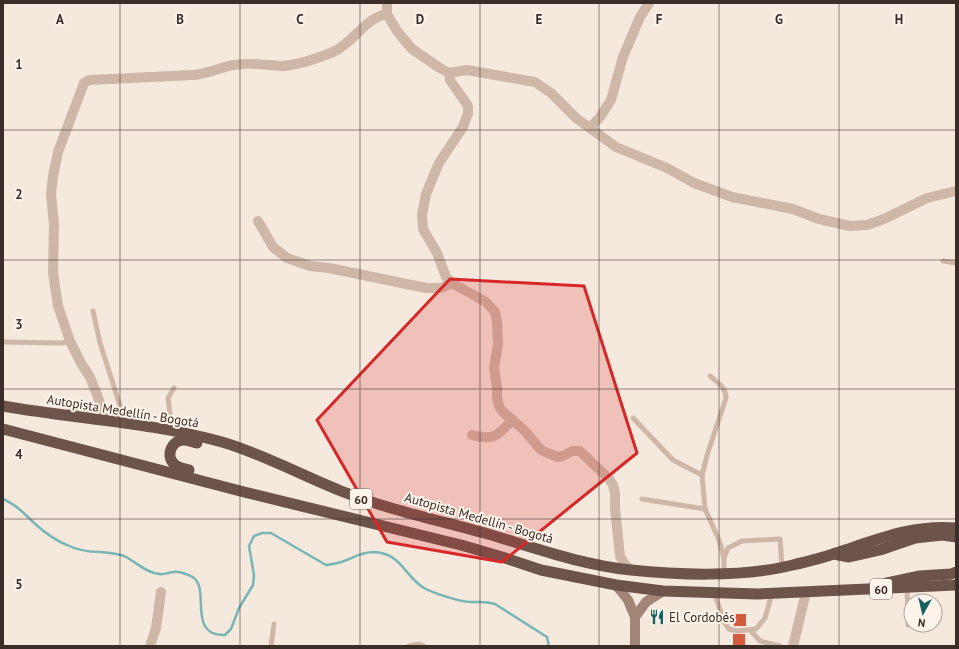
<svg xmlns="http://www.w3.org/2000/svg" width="959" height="649" viewBox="0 0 959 649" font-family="'PT Sans',sans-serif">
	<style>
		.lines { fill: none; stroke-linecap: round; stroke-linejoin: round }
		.stream { stroke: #78b5b5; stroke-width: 2.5 }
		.building { fill: #d25a3d }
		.service { stroke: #cfb7a7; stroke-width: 5 }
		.minor { stroke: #cfb7a7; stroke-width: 10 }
		.secondary { stroke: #a38578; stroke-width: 10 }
		.trunk { stroke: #6d544b; stroke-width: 11 }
		.marked { fill: #d62828; fill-opacity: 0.2; stroke: #d62828; stroke-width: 3; stroke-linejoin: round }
		.grid { fill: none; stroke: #3b2d28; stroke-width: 1; stroke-opacity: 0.55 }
		.labels { text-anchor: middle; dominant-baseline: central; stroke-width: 4; stroke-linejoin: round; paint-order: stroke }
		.shield { fill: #fcf3ea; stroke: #756862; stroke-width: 1 }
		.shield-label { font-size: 12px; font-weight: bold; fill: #3b2d28 }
		.street-label { font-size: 13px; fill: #3b2d28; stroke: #fcf3ea }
		.poi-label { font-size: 13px; fill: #3b2d28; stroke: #fcf3ea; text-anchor: start }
		.grid-label { font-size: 13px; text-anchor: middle; font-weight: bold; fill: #3b2d28; stroke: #fcf3ea; stroke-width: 4; stroke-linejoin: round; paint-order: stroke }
	</style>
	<rect width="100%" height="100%" fill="#f5e8dd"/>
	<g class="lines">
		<path class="stream" d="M3,499c12,5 22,15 31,24 10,9 20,17 33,22 10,5 21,7 33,7 9,1 18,1 26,5 11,6 21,16 33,17 5,1 10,-2 15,-2 5,-1 16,3 20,6 16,13 -7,58 31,57l6,-6 8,-21 14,-23 1,-10 -5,-29 5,-10 8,-3h9l55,32c5,-1 10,-1 15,-3 10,-3 20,-10 32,-10 29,1 31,24 51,36 9,5 36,14 47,14 8,0 15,-1 24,2l52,33 2,9"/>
	</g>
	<g class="building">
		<rect x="734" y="614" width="12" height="12"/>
		<rect x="733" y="634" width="12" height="12"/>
	</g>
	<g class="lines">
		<g class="service">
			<path d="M943,261l13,2"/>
			<path d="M93,311l7,32 24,75"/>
			<path d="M3,342l59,1 8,-2"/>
			<path d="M710,376c8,7 16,11 16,22l-18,54 -6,23 3,34 14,31 5,18v15"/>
			<path d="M174,388l-6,10 2,16 5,17"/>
			<path d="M633,418l40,42 29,15"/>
			<path d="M642,499l63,10"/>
			<path d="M724,558l4,-10 14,-7 38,-2 2,28"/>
			<path d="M907,587l1,38"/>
			<path d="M714,592l10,30 5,7 9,2 18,-2 9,-11 7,-25"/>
			<path d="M750,630l10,11 20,5"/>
			<path d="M271,646l3,-22"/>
			<path d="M409,646l10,-2 5,2"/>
		</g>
		<g class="minor">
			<path d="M387,3v11l10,17 15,18 28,19 9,5 18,-3 68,12 16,11 25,25 40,29 51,21 27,15 38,14 61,12 26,10 31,7 17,-1 17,-6 43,-21 29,-7"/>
			<path d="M449,73l1,7 18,26v7l-5,14 -24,36 -13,31 -4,21 1,14 14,24 9,24 6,6 34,19 9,10 2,9 1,23 -4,24 3,19v10l2,9 3,5 22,19 17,20 16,7 6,-1 9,-5h8l29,28 4,6 2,8v15l5,48 4,7 6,7"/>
			<path d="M590,128l10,-11 11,-17 12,-43 17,-40 9,-14"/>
			<path d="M258,221l15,26 14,11 23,8 19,2 97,20h15l11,-5"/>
			<path d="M100,411v-8l-4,-11 -6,-15 -9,-14 -11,-22 -12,-35 -5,-33 1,-48 -3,-31 2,-18 5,-24 26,-69 5,-3 104,-5c15,-1 27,-8 41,-10 16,-3 31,0 46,1 16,0 38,-8 53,-14 21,-9 31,-34 54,-38"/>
			<path d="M68,415l5,-6 10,-1 31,5 8,5 4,6"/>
			<path d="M472,435c21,6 26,1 40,-15"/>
			<path d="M150,646l6,-18 5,-36"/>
			<path d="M793,646l13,-54"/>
		</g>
		<g class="secondary">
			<path d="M616,585l12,15 7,17v29"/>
			<path d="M635,617l11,-15 17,-11"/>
		</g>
		<g class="trunk">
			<path d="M3,406c73,13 148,16 219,36 41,12 79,33 119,49 48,19 97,29 147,43 47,14 94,31 143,36 46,5 108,7 153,-3 17,-4 36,-8 52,-14 40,-13 77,-29 120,-25"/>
			<path d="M3,429l241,63 217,53 41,12 39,13 75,15 47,6 95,3 198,-9"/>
			<path d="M189,470c-6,-1 -11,-2 -15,-6 -9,-9 -2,-24 10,-24 4,0 9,2 13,3"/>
			<path d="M834,554l15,3 31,-7 35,-12 27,-3 14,2"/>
			<path d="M887,583l33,-7 31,-2 5,-2"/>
		</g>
	</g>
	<path class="marked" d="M450,279l134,7 53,167 -135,109 -115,-20 -70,-122z"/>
	<path class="grid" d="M120,3v643M240,3v643M360,3v643M480,3v643M599,3v643M719,3v643M839,3v643M3,130h953M3,260h953M3,389h953M3,519h953"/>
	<defs>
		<g id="restaurant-bare" transform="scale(1.2)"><path d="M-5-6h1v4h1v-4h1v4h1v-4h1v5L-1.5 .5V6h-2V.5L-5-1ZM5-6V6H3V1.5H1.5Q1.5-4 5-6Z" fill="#196061" stroke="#fcf3ea" stroke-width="2.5" paint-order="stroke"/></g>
	</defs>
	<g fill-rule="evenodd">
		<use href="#restaurant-bare" x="657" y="617"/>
	</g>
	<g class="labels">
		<g class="shield">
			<rect x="350" y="489" width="22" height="20" rx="3"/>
			<rect x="870" y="579" width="22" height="20" rx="3"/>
		</g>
		<g class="shield-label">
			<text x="361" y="499">60</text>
			<text x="881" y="589">60</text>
		</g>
		<g class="street-label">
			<text transform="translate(123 411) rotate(9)">Autopista Medellín - Bogotá</text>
			<text transform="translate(479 518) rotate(16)">Autopista Medellín - Bogotá</text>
		</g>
		<g class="poi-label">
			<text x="669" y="617">El Cordobés</text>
		</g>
	</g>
	<g class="grid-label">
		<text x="60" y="24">A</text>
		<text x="180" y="24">B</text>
		<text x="300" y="24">C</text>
		<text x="420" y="24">D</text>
		<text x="539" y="24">E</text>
		<text x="659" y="24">F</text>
		<text x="779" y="24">G</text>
		<text x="899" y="24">H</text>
		<text x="19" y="69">1</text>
		<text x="19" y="199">2</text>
		<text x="19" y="329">3</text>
		<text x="19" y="459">4</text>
		<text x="19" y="589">5</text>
	</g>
	<rect width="959" height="649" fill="none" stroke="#3b2d28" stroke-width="8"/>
	<g transform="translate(923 613) rotate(188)"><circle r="19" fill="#fcf3ea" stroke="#afa49c"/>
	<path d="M0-3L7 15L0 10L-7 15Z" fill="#196061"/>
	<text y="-6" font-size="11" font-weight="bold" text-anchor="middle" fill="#3b2d28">N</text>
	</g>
</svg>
